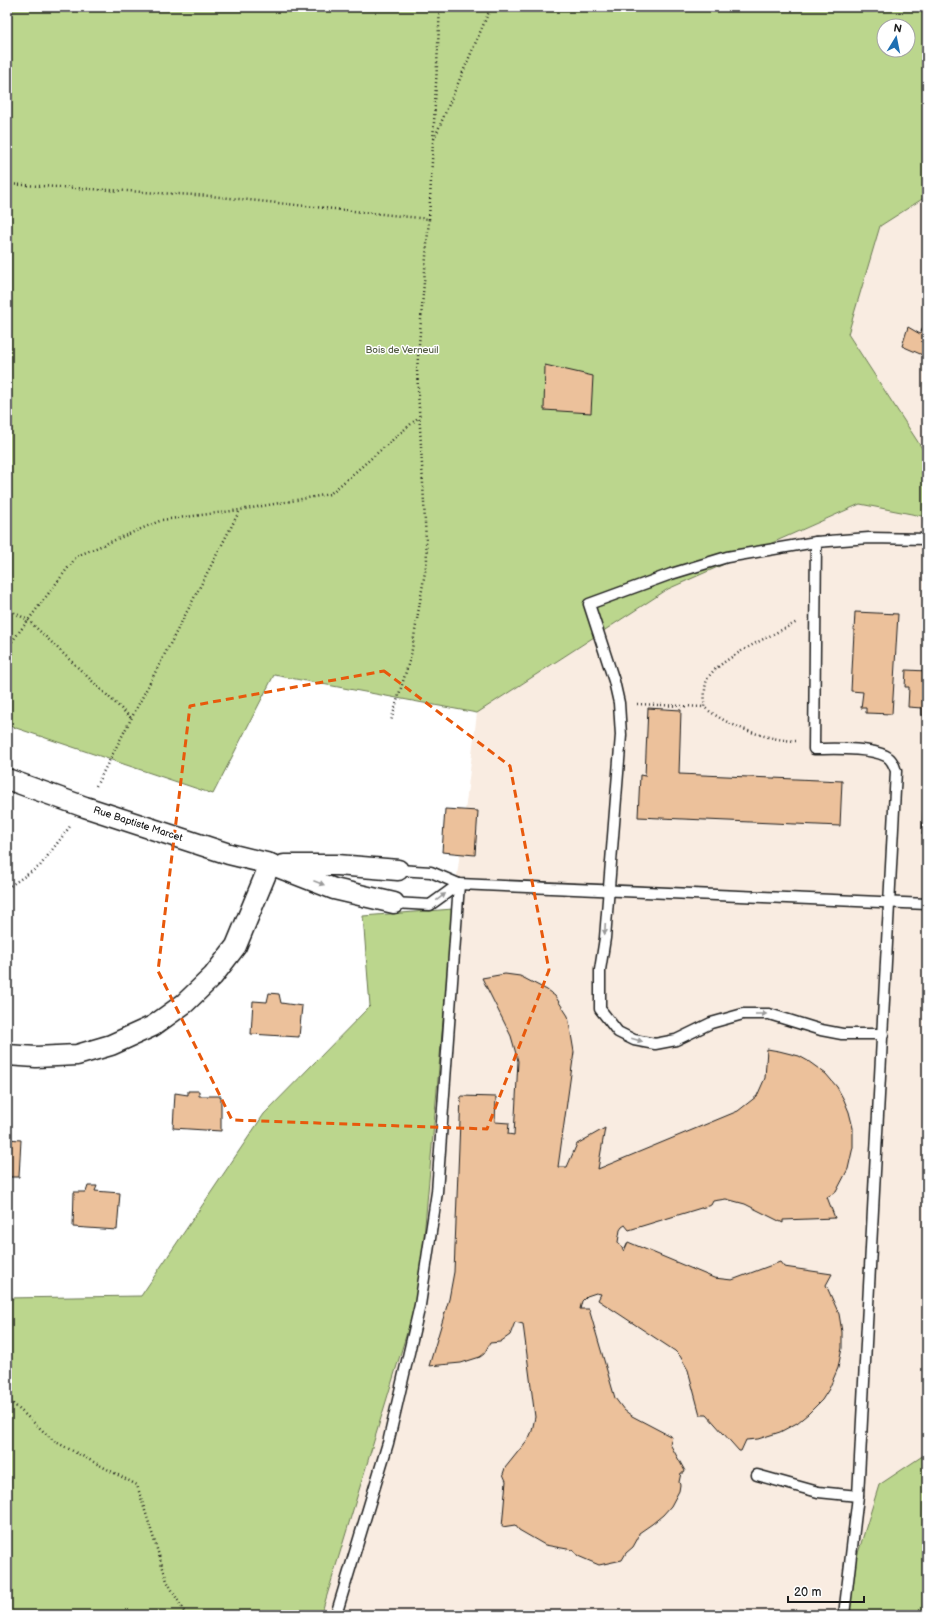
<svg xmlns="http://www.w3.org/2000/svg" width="934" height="1622" viewBox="0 0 934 1622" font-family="'Balsamiq Sans',sans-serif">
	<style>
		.built { fill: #f9ece1 }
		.green { fill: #bbd68d; stroke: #6c7954; fill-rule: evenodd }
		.building { fill: #ecc19b; stroke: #1c1c1c }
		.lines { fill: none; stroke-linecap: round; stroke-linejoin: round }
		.service-casing { stroke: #1c1c1c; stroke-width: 13 }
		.minor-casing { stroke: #1c1c1c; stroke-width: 23 }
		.path { stroke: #1c1c1c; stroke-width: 2.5; stroke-dasharray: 1 3; stroke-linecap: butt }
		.service { stroke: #fff; stroke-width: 10 }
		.minor { stroke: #fff; stroke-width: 20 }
		.oneway { fill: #999 }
		.marked { fill: none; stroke: #e8590c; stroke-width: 3; stroke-dasharray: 8 5; stroke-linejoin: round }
		.labels { text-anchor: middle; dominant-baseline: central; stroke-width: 3; stroke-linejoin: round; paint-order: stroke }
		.park-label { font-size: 10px; fill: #545d44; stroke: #fff }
		.street-label { font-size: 10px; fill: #1c1c1c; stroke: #fff }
	</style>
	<rect width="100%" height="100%" fill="#fff"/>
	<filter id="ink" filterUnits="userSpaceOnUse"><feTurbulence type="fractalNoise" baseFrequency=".025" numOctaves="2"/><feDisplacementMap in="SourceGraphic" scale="8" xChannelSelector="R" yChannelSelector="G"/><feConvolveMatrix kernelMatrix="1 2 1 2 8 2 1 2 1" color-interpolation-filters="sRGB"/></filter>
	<g filter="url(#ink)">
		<g class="built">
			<path d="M927,196v260l-79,-122 32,-108z"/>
			<path d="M861,504l66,13v1098h-606l98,-322 34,-384 24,-196 191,-124z"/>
		</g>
		<g class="green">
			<path d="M7,7h920v189l-47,30 -32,108 79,122v61l-67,-13 -192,85 -191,124 -203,-38 -61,119 -206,-69zM884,26h24v24h-24z"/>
			<path d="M453,909l-34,384 -98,322h-314v-317l134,-2 123,-182 106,-108 -7,-90z"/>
			<path d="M927,1453v162h-88l40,-130z"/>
		</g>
		<g class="building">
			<path d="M927,319v38l-25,-11 6,-19 12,7z"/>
			<path d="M545,365l48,11 -2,37 -47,-3z"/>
			<path d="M855,612l43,2 -6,100 -26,-1v-5h-5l2,-16 -12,-1z"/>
			<path d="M906,670l21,1v45l-5,-1v-7l-14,-1 1,-20h-4z"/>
			<path d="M648,708l33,2 -2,64 163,7 -2,45 -202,-9 2,-42 5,1z"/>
			<path d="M925,786h2v48h-5z"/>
			<path d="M445,809l33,2 -3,44 -33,-3z"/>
			<path d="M505,974l15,2 27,14 8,6 13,20 6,36 -16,115h9l10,-23 28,-16 -7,41 140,-58 19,-15 8,-18 2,-29 12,2 20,5 9,5 18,13 11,13 7,13 5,12 4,16v19l-5,22 -12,23 -9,5 8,21 -52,2v3l-38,-19 -19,-5 -13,2 -2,4 -82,25 -4,-5 -3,2 -2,3 -2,12 6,9 4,-9 86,36 18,2 48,-18 4,5 48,7 -6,11 13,29 3,18v16l-4,20 -9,21 -7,11 -14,14 -11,9 -17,9 -22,7 -12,1 -5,11h-2l-32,-36h-7l-12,-45 -8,-14 -5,-5 -77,-51 3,-6 -5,-1 -9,3 -5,5 -2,8h9l26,89 9,12 8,6 40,21 -2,7 15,27 -1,2h-3l-2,9 1,3 -1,6 -8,15 -8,9 -11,9 -13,9 -1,5 -5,9 -7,6 -4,7 -23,5 -21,-9 -5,-6 -28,-5 -26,-15 -4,-5 -13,2 4,-46 -3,-7 2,-6 24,-30 3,-7 3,-14 -12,-93 -8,-2 -5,13 -10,7 -10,1 -6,11 -4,3 -19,6 -32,3 20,-67 5,-27 7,-176 35,1 -1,25 14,1 -1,11 6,1 4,-74 -7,-25 -29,-58z"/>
			<path d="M269,993l10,1 2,9 21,3 -3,31 -48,-3 2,-33 14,1z"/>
			<path d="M188,1091h11v5h22v35l-48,-3 2,-35 13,2z"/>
			<path d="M7,1139l14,1 -2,37h-12z"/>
			<path d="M88,1186h9l-2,5 25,2 -3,37 -44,-3 1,-35h12z"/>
		</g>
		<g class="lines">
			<g class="service-casing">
				<g id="service">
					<path d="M816,542l-89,15 -56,17 -82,30 25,77 5,22 2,32 -16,203 -5,32v39l18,23 16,8 21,4 21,-4 35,-17 32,-9h26l52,16 21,4h41"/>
					<path d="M398,870l33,2 28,12 468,20"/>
					<path d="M394,903l36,2 29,-21"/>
					<path d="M757,1475l61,17 40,4"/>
					<path d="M336,1615l52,-172 32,-138 17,-113 22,-308"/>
					<path d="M844,1615l14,-119 38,-725c-2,-6 -4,-12 -10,-15 -17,-9 -53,-7 -72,-7l2,-207 53,-4 58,1"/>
				</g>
			</g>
			<g class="minor-casing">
				<g id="minor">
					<path d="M7,779l78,28 144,47 41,10 64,25 60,14"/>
					<path d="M284,865h53l61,5"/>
					<path d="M7,1055l29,2 41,-2 34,-10 42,-19 32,-23 28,-27 23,-30 34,-82"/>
				</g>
			</g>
			<g class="path">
				<path d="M7,7h1"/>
				<path d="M434,139l57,-132"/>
				<path d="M7,184l204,12 218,23 -12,151 10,190 -16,95 -20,66"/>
				<path d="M429,219l11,-212"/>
				<path d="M7,609l21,11 103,98"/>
				<path d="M7,648l70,-92 85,-36 78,-10 90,-16 89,-77"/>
				<path d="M637,704l67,3"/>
				<path d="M796,741c-29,-1 -69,-15 -92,-34 1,-8 0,-20 3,-27 8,-20 70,-47 90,-58"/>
				<path d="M96,786l144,-276"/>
				<path d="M7,888l33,-22 31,-41"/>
				<path d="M7,1398l47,43 83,44 30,96 19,34"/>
			</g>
			<use href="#service" class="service"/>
			<use href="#minor" class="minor"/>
		</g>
		<defs><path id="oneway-solid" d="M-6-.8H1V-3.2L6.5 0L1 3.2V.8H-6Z"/></defs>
		<g class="oneway">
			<use href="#oneway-solid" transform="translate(319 883) rotate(21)"/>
			<use href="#oneway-solid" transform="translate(441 897) rotate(-37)"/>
			<use href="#oneway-solid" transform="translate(605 929) rotate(93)"/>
			<use href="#oneway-solid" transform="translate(761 1014)"/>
			<use href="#oneway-solid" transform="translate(637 1040) rotate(16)"/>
		</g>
	</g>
	<path class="marked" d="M384,671l126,95 39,204 -62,159 -255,-9 -74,-149 32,-265z"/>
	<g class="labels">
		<g class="park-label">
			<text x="402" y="350">Bois de Verneuil</text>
		</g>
		<g class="street-label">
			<text transform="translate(138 824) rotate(18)">Rue Baptiste Marcet</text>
		</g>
	</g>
	<rect width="934" height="1622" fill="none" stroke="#fff" stroke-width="24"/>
	<rect x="12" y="12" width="910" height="1598" fill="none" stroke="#1c1c1c" stroke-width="1.5" filter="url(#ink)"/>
	<g transform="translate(896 38) rotate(10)"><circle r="19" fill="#ffffff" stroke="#a4a4a4"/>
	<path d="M0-3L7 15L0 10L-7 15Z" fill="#1f6fb2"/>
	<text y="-6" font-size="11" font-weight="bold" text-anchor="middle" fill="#1c1c1c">N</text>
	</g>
	<path d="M788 1596v6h76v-6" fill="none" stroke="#1c1c1c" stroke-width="2"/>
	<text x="794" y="1596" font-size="12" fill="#1c1c1c" stroke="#ffffff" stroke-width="3" paint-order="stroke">20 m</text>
</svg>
